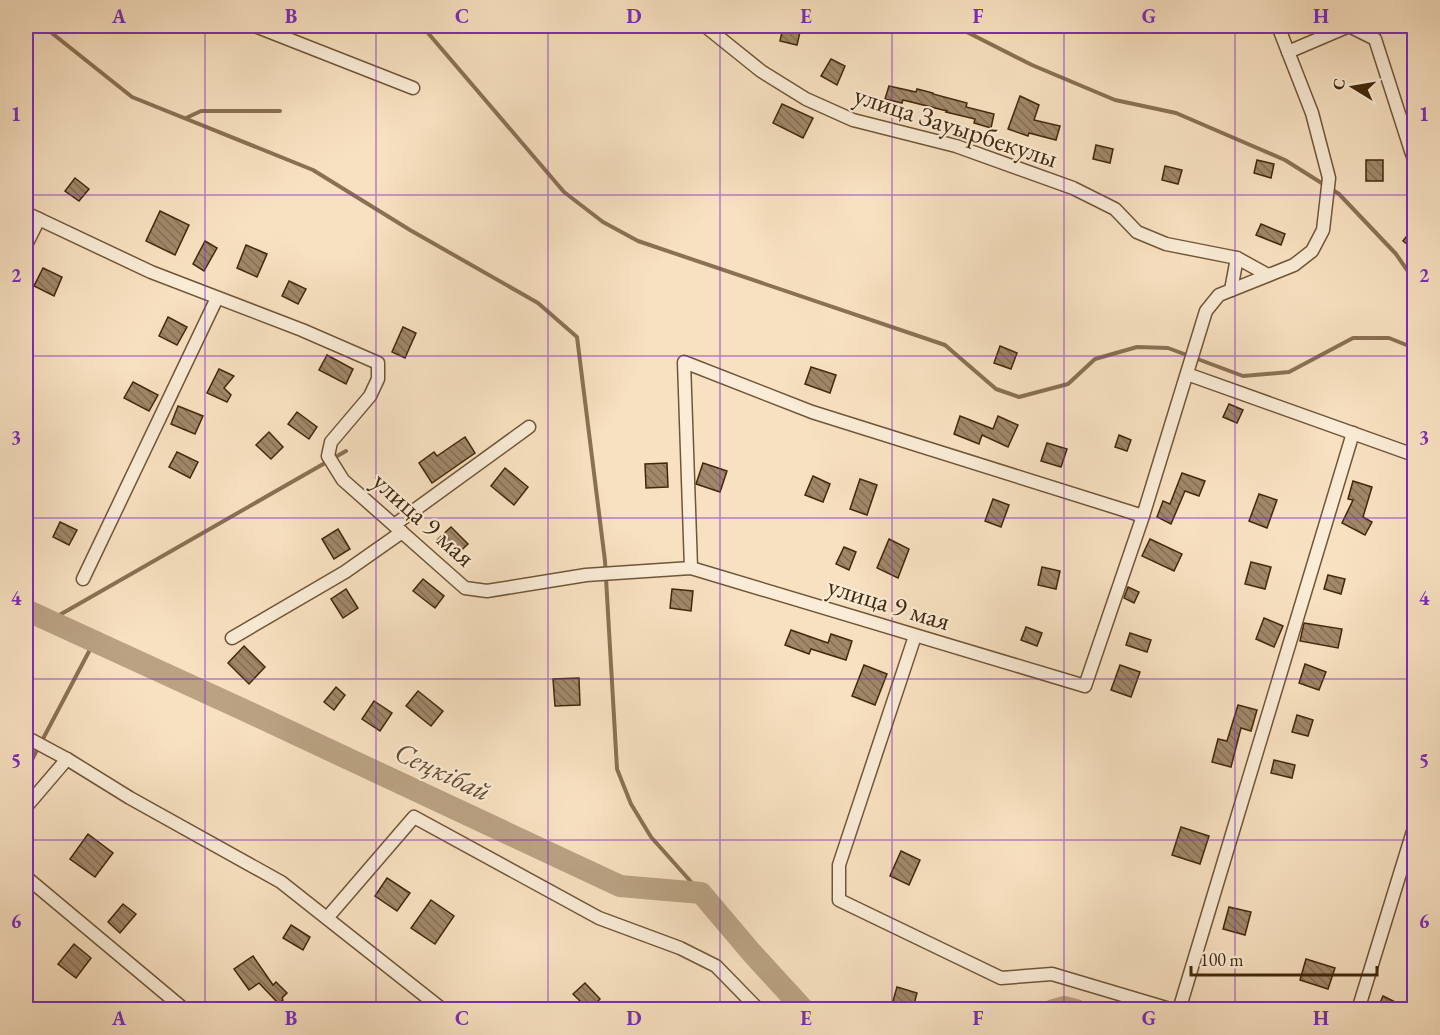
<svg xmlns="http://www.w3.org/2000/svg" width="1440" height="1035" viewBox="0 0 1440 1035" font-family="'EB Garamond',serif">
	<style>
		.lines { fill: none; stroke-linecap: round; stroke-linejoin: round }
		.stream { stroke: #8a7153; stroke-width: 4 }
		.river { stroke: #baa283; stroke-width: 22 }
		.building { fill: url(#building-back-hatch); stroke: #42280b; stroke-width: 1.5 }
		.minor-casing { stroke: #705638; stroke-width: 15 }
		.minor { stroke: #faecd7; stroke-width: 12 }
		.grid { fill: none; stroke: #7b2cbf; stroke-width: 1.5; stroke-opacity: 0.55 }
		.labels { text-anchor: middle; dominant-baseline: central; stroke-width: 4.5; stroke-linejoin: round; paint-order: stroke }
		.street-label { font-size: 27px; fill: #42280b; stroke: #faecd7 }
		.water-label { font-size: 28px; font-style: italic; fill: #664d2f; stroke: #faecd7 }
		.neatline { fill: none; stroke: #7b2cbf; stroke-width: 2 }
		.grid-label { font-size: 20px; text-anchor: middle; font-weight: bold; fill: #7b2cbf }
	</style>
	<defs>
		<pattern id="building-back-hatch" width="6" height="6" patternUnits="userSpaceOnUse" patternTransform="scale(1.5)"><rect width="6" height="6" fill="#a1886a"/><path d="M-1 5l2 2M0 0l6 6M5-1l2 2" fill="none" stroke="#856f55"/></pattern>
	</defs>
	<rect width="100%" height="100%" fill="#f8e1c1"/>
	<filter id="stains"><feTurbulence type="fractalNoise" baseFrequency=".00333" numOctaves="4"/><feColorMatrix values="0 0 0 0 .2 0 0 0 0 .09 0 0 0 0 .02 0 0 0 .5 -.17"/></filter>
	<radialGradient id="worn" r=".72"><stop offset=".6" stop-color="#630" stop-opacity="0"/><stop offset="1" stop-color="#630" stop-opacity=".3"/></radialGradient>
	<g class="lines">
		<g class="stream">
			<path d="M43,26l89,71 181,73 97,60 128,73 39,34 28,224 12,208 14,35 20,33 50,56"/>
			<path d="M422,26l142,166 39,30 35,19 307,104 51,44 23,8 49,-13 27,-25 42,-12 31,1 75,28 46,-4 64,-34h36l25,10"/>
			<path d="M955,26l77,39 83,35 61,13 109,47 54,34 57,60 18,26"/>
			<path d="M186,118l15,-7h79"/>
			<path d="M49,621l297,-170"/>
			<path d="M26,771l68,-129"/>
		</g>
		<g class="river">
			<path d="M26,610l218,100 376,176 81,7 50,59 53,58"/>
			<path d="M1053,1010l11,-3 12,3"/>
		</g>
	</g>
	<g class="building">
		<path d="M783,27l17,5 -3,13 -17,-4z"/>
		<path d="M831,59l14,7 -8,19 -16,-9z"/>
		<path d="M889,86l27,6 1,-3 16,4v1l34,9 -1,4 28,7 -3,14 -17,-5 1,-4 -29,-7 1,-1 -44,-11 -1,3 -17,-4z"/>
		<path d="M1020,96l19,9 -5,15 26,6 -4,14 -27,-7 -1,3 -20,-7z"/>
		<path d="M782,104l31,14 -10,20 -30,-15z"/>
		<path d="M1096,145l17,4 -3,14 -17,-4z"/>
		<path d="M1257,160l17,4 -3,14 -17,-5z"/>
		<rect x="1366" y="160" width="17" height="21"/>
		<path d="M1165,166l17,4 -4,14 -16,-4z"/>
		<path d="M75,178l14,11 -10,12 -14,-10z"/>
		<path d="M160,211l29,14 -14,30 -29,-14z"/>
		<path d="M1261,224l24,10 -4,11 -25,-10z"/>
		<path d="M1414,227v23l-11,-9z"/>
		<path d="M205,241l12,7 -13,23 -11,-7z"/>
		<path d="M246,245l21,9 -10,23 -20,-9z"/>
		<path d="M43,268l19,9 -8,19 -20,-10z"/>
		<path d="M289,281l17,8 -8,15 -16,-8z"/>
		<path d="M168,317l19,10 -10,18 -18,-9z"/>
		<path d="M403,327l13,6 -11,25 -13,-6z"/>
		<path d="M1000,346l17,7 -6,16 -17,-6z"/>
		<path d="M327,355l26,14 -7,15 -27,-14z"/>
		<path d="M811,367l25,8 -6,18 -25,-9z"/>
		<path d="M219,369l15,7 -10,12 7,7 -4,7 -20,-9z"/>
		<path d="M133,382l25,13 -9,16 -25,-13z"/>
		<path d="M1229,404l14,6 -6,13 -14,-6z"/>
		<path d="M178,406l25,10 -8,18 -24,-10z"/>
		<path d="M297,412l20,15 -8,12 -21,-15z"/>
		<path d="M960,416l33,13 5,-13 20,9 -10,22 -26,-12 -3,9 -25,-10z"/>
		<path d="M269,432l14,15 -12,12 -15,-14z"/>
		<path d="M1119,435l12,5 -4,11 -12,-4z"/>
		<path d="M465,437l10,16 -43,30 -13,-20 15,-11 3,4z"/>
		<path d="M1047,443l20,6 -6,18 -20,-6z"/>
		<path d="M177,452l21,10 -8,16 -21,-11z"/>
		<path d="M667,463l1,24 -22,1 -1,-24z"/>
		<path d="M703,463l24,8 -7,21 -24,-8z"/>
		<path d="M505,468l23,19 -14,18 -23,-19z"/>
		<path d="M1182,473l23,8 -6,15 -14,-5 -14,33 -14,-7 6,-16 7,3z"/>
		<path d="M813,476l17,8 -7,18 -18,-7z"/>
		<path d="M860,479l17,6 -10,30 -17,-6z"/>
		<path d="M1353,481l19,6 -9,30 9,5 -7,13 -23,-12 11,-23 -5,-1z"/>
		<path d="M1259,494l18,6 -10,28 -18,-7z"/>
		<path d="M993,499l16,6 -8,22 -16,-6z"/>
		<path d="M60,522l17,8 -8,15 -16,-8z"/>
		<path d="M451,527l17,17 -15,14 -17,-17z"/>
		<path d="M338,529l12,20 -16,10 -12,-20z"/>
		<path d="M889,539l20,10 -11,29 -21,-10z"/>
		<path d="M1150,539l32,15 -8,17 -32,-15z"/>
		<path d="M844,547l12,5 -7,18 -13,-6z"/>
		<path d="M1251,562l20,5 -6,22 -20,-5z"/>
		<path d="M1042,567l18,4 -4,18 -18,-4z"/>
		<path d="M1328,575l17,4 -4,15 -17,-5z"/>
		<path d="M423,579l21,17 -9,12 -22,-17z"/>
		<path d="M1128,587l11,5 -5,11 -10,-5z"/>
		<path d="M346,589l12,19 -15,10 -12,-19z"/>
		<path d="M672,589l21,2 -2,20 -21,-3z"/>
		<path d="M1264,618l19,8 -9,21 -18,-8z"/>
		<path d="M1304,623l38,6 -4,19 -38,-7z"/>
		<path d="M1026,627l16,6 -5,13 -16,-6z"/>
		<path d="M791,630l37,13 3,-9 21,7 -6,19 -35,-11 -2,5 -24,-9z"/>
		<path d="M1130,633l21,7 -4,12 -21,-7z"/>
		<path d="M244,646l21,21 -16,17 -21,-21z"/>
		<path d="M1305,664l21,8 -7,18 -20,-7z"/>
		<path d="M864,665l23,9 -12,31 -23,-9z"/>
		<path d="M1120,665l20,7 -9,25 -20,-7z"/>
		<path d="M579,678l1,27 -25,1 -2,-27z"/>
		<path d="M336,687l9,8 -11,15 -10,-8z"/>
		<path d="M418,691l25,20 -12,15 -25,-20z"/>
		<path d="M374,701l18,12 -12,18 -18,-12z"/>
		<path d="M1238,705l19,5 -6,21 -10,-3 -10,39 -19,-5 6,-23 9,2z"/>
		<path d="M1297,715l16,5 -5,16 -16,-4z"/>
		<path d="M1274,760l21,5 -3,13 -21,-5z"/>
		<path d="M1181,827l28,9 -9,28 -28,-9z"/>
		<path d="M88,834l25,19 -18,24 -25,-18z"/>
		<path d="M901,851l19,9 -11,25 -19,-9z"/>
		<path d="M387,878l23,15 -13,18 -22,-15z"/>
		<path d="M431,900l23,16 -19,28 -24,-16z"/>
		<path d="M123,904l13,10 -16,19 -12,-11z"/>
		<path d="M1229,907l22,5 -6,23 -22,-6z"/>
		<path d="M291,925l19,12 -7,13 -20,-12z"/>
		<path d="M74,944l17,14 -15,20 -18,-14z"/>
		<path d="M253,956l20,29 3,-3 11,11 -5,5 1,2 -4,4 -20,-21 -10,7 -15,-21z"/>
		<path d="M1306,959l29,9 -7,21 -28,-9z"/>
		<path d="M585,983l15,16 -11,11 -16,-16z"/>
		<path d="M897,987l20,6 -4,15 -20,-7z"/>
		<path d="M1383,996l28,14h-34z"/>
	</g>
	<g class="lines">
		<g class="minor-casing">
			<g id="minor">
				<path d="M255,26l158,62"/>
				<path d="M705,26l56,45 45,28 47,21 103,26 117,42 42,21 22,23 29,12 71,14 31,17"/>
				<path d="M1349,26l26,13 36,112 3,8"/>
				<path d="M1288,52l61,-26"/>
				<path d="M26,213l125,59 151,58 76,33v16l-8,17 -39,46 -3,14 15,24 122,108 22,3 99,-16 105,-7 394,118 58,-170 63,-205 13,-16 75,-30 18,-14 11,-21 6,-52 -17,-65 -34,-87"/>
				<path d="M26,245l13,-26"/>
				<path d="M1231,290l6,-32"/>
				<path d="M1187,374l227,81"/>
				<path d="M394,525l135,-98"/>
				<path d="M691,568l-7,-206 128,50 331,104"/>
				<path d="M83,579l134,-281"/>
				<path d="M915,636l-76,229v35l162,78 51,-4 121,36"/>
				<path d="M232,638l113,-66 57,-40"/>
				<path d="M26,737l41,22 63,39 151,84 162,128"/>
				<path d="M26,807l41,-48"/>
				<path d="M26,877l159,133"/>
				<path d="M327,918l87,-101 185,101 81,30 36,18 43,44"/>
				<path d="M1179,1010l174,-577"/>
				<path d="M1358,1010l56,-182"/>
			</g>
		</g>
		<use href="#minor" class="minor"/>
	</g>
	<path class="grid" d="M205,26v984M376,26v984M548,26v984M720,26v984M892,26v984M1064,26v984M1235,26v984M26,195h1388M26,356h1388M26,518h1388M26,679h1388M26,840h1388"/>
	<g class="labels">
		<g class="street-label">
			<text transform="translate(956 126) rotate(18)">улица Зауырбекулы</text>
			<text transform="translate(424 519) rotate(42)">улица 9 мая</text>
			<text transform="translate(889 603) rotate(17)">улица 9 мая</text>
		</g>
		<g class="water-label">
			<text transform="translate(443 771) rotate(25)">Сеңкібай</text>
		</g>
	</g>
	<rect width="1440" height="1035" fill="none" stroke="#f8e1c1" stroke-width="66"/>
	<g transform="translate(1353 87) rotate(281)" stroke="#faecd7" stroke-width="4.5" paint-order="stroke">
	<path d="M0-4.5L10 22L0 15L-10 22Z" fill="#42280b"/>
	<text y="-9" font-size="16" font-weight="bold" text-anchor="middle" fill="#42280b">С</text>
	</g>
	<path d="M1191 966v9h186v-9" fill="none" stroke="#42280b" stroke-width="3"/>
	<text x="1200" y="966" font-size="18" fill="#42280b" stroke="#faecd7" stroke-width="4.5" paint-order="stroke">100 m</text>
	<rect x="33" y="33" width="1374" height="969" class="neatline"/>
	<g class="grid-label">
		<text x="119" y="23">A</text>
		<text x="291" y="23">B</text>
		<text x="462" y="23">C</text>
		<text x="634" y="23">D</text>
		<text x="806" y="23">E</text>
		<text x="978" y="23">F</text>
		<text x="1149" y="23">G</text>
		<text x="1321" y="23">H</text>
		<text x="16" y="121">1</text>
		<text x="1424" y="121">1</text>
		<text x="16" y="282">2</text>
		<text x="1424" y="282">2</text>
		<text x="16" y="444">3</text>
		<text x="1424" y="444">3</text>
		<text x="16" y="605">4</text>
		<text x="1424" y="605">4</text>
		<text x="16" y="767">5</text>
		<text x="1424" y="767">5</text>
		<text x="16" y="928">6</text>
		<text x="1424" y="928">6</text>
		<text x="119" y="1025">A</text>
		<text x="291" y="1025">B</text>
		<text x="462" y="1025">C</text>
		<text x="634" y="1025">D</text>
		<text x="806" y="1025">E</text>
		<text x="978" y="1025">F</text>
		<text x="1149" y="1025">G</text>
		<text x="1321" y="1025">H</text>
	</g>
	<rect width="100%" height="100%" filter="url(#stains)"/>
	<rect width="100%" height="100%" fill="url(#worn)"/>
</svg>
